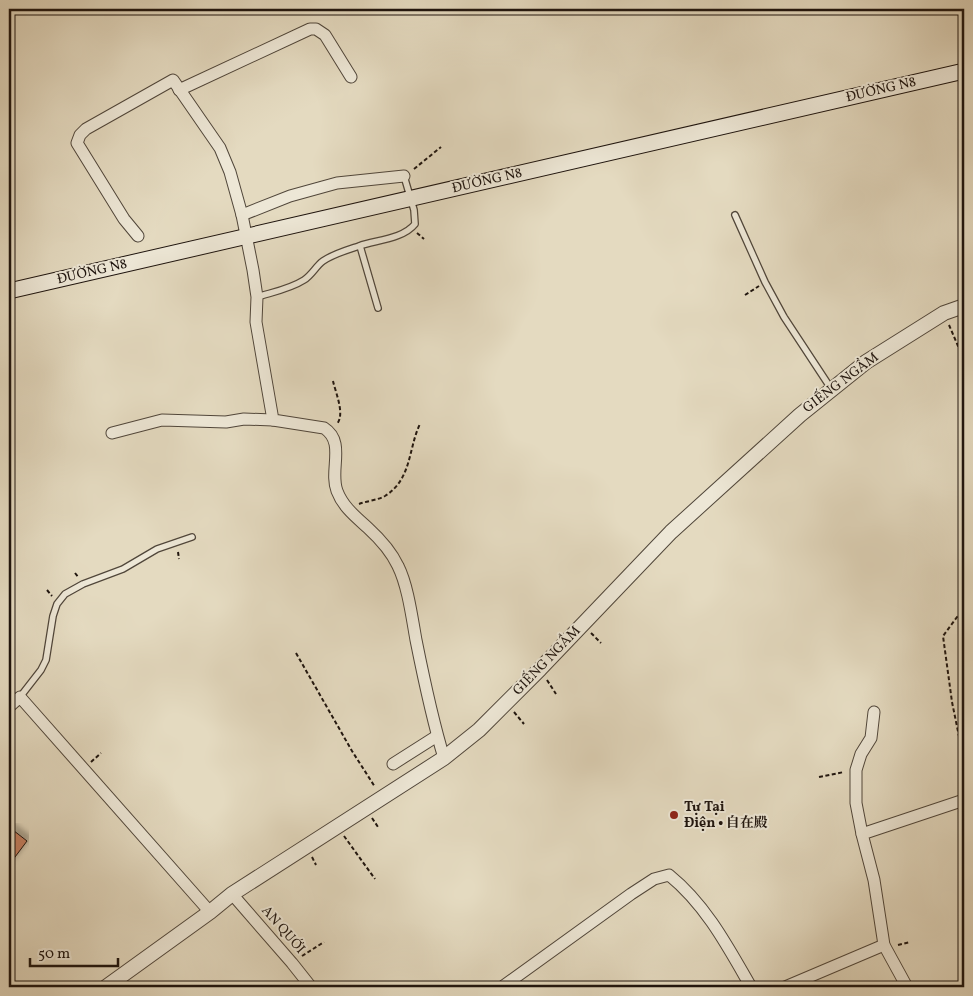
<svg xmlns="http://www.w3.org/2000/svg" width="973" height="996" viewBox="0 0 973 996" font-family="Vollkorn,'Noto Serif SC',serif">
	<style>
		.building { fill: #c58061; stroke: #1e140e; filter: url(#shadow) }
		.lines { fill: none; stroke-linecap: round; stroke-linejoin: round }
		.service-casing { stroke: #50463a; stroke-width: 8 }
		.minor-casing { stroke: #50463a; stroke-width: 13 }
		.tertiary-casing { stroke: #50463a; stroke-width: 16 }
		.secondary-casing { stroke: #1e140e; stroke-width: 17 }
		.path { stroke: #1e140e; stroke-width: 2; stroke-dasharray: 4 2.5; stroke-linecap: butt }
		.service { stroke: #ede7d6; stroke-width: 5.5 }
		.minor { stroke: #ede7d6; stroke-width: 11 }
		.tertiary { stroke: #ede7d6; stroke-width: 14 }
		.secondary { stroke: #ede7d6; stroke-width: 15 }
		.poi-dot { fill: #8f2418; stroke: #ede7d6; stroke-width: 2 }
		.labels { text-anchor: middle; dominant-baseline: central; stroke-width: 4; stroke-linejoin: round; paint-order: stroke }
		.street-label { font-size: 14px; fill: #1e140e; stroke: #ede7d6 }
		.poi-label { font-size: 14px; font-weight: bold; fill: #1e140e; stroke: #ede7d6; text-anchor: start }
	</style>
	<defs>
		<filter id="shadow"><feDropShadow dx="4.5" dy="-4.5" stdDeviation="2.5" flood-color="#0004"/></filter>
	</defs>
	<rect width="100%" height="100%" fill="#e4dac0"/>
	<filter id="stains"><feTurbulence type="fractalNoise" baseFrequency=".004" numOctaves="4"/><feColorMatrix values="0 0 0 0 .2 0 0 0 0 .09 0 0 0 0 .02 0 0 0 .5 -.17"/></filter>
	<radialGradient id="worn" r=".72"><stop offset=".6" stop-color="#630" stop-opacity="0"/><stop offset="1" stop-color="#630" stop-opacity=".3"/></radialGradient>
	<path class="building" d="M9,827l18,14 -18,24z"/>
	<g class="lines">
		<g class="service-casing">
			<g id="service">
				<path d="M735,215l30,67 19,35 48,73"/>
				<path d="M360,246l18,62"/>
				<path d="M257,297c16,-5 33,-8 47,-17 8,-5 12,-14 19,-19 10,-7 24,-11 36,-15 17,-6 44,-7 56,-22l-1,-14 -10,-34"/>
				<path d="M20,697l21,-27 5,-10 7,-44 4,-12 8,-10 18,-10 40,-15 34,-20 35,-12"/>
			</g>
		</g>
		<g class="minor-casing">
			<g id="minor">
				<path d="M962,9l2,4"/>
				<path d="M179,90l131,-61h6l9,6 26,42"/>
				<path d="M242,215l48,-19 47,-13 67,-7"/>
				<path d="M138,236l-14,-17 -47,-76 3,-8 6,-6 87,-49 47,68 10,24 12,43 11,55 4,27 -1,25 17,98 51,8c22,14 5,42 13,63 6,16 19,26 31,37 12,11 23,23 30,38 10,20 14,52 18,74 8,40 16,79 28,118"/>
				<path d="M112,433l50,-13 64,2 18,-3 29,1"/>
				<path d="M9,707l11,-10 190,215"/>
				<path d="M393,764l44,-28"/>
				<path d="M862,834l-6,-31v-33l5,-16 10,-16 3,-26"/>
				<path d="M232,894l60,69 19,24"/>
				<path d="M502,987l129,-93 23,-15 15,-4c37,30 59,72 82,112"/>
				<path d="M785,987l99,-42"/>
				<path d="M907,987l-23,-42 -10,-65 -12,-46 102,-34"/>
			</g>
		</g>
		<g class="tertiary-casing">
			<path id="tertiary" d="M106,987l104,-75 22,-18 212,-136 35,-28 61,-61 131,-137 129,-117 66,-53 78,-49 20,-7"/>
		</g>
		<g class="secondary-casing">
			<path id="secondary" d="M9,291l955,-220"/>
		</g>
		<g class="path">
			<path d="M414,169l27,-22"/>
			<path d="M417,233l7,6"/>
			<path d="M745,295l14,-9"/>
			<path d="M949,325l15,35"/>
			<path d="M333,381c3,13 12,33 4,43"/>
			<path d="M359,504c8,-3 19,-4 26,-8 27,-17 23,-47 35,-72"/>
			<path d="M178,552l1,7"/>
			<path d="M75,573l4,5"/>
			<path d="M47,590l5,6"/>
			<path d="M964,615l-7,2 -14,19 9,66 12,59"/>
			<path d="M591,633l10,10"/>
			<path d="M296,653l56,98 23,36"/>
			<path d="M547,680l9,14"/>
			<path d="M514,712l10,12"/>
			<path d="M91,762l10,-9"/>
			<path d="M819,777l25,-5"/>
			<path d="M372,818l6,9"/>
			<path d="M344,836l31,43"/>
			<path d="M312,857l4,8"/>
			<path d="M898,945l12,-3"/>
			<path d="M302,956l22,-14"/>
		</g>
		<use href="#service" class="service"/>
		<use href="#minor" class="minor"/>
		<use href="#tertiary" class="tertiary"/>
		<use href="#secondary" class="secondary"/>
	</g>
	<circle class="poi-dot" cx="674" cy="815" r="5"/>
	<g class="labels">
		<g class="street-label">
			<text transform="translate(881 90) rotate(-13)">ĐƯỜNG N8</text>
			<text transform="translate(487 181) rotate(-13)">ĐƯỜNG N8</text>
			<text transform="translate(92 272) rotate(-13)">ĐƯỜNG N8</text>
			<text transform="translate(841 383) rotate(-37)">GIẾNG NGẦM</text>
			<text transform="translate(547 661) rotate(-46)">GIẾNG NGẦM</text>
			<text transform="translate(283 930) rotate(49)">AN QUỚI</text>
		</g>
		<g class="poi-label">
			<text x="684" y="807">Tự Tại<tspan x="684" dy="16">Điện • 自在殿</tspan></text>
		</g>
	</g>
	<rect width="973" height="996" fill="none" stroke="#e4dac0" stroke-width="30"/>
	<rect x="10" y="10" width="953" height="976" fill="none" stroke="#1e140e" stroke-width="2.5"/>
	<rect x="15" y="15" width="943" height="966" fill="none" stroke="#1e140e"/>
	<path d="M30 958v8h88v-8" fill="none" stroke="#1e140e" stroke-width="2.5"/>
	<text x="38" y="958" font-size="15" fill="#1e140e" stroke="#ede7d6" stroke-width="4" paint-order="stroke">50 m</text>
	<rect width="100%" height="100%" filter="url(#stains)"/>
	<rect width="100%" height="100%" fill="url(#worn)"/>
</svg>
